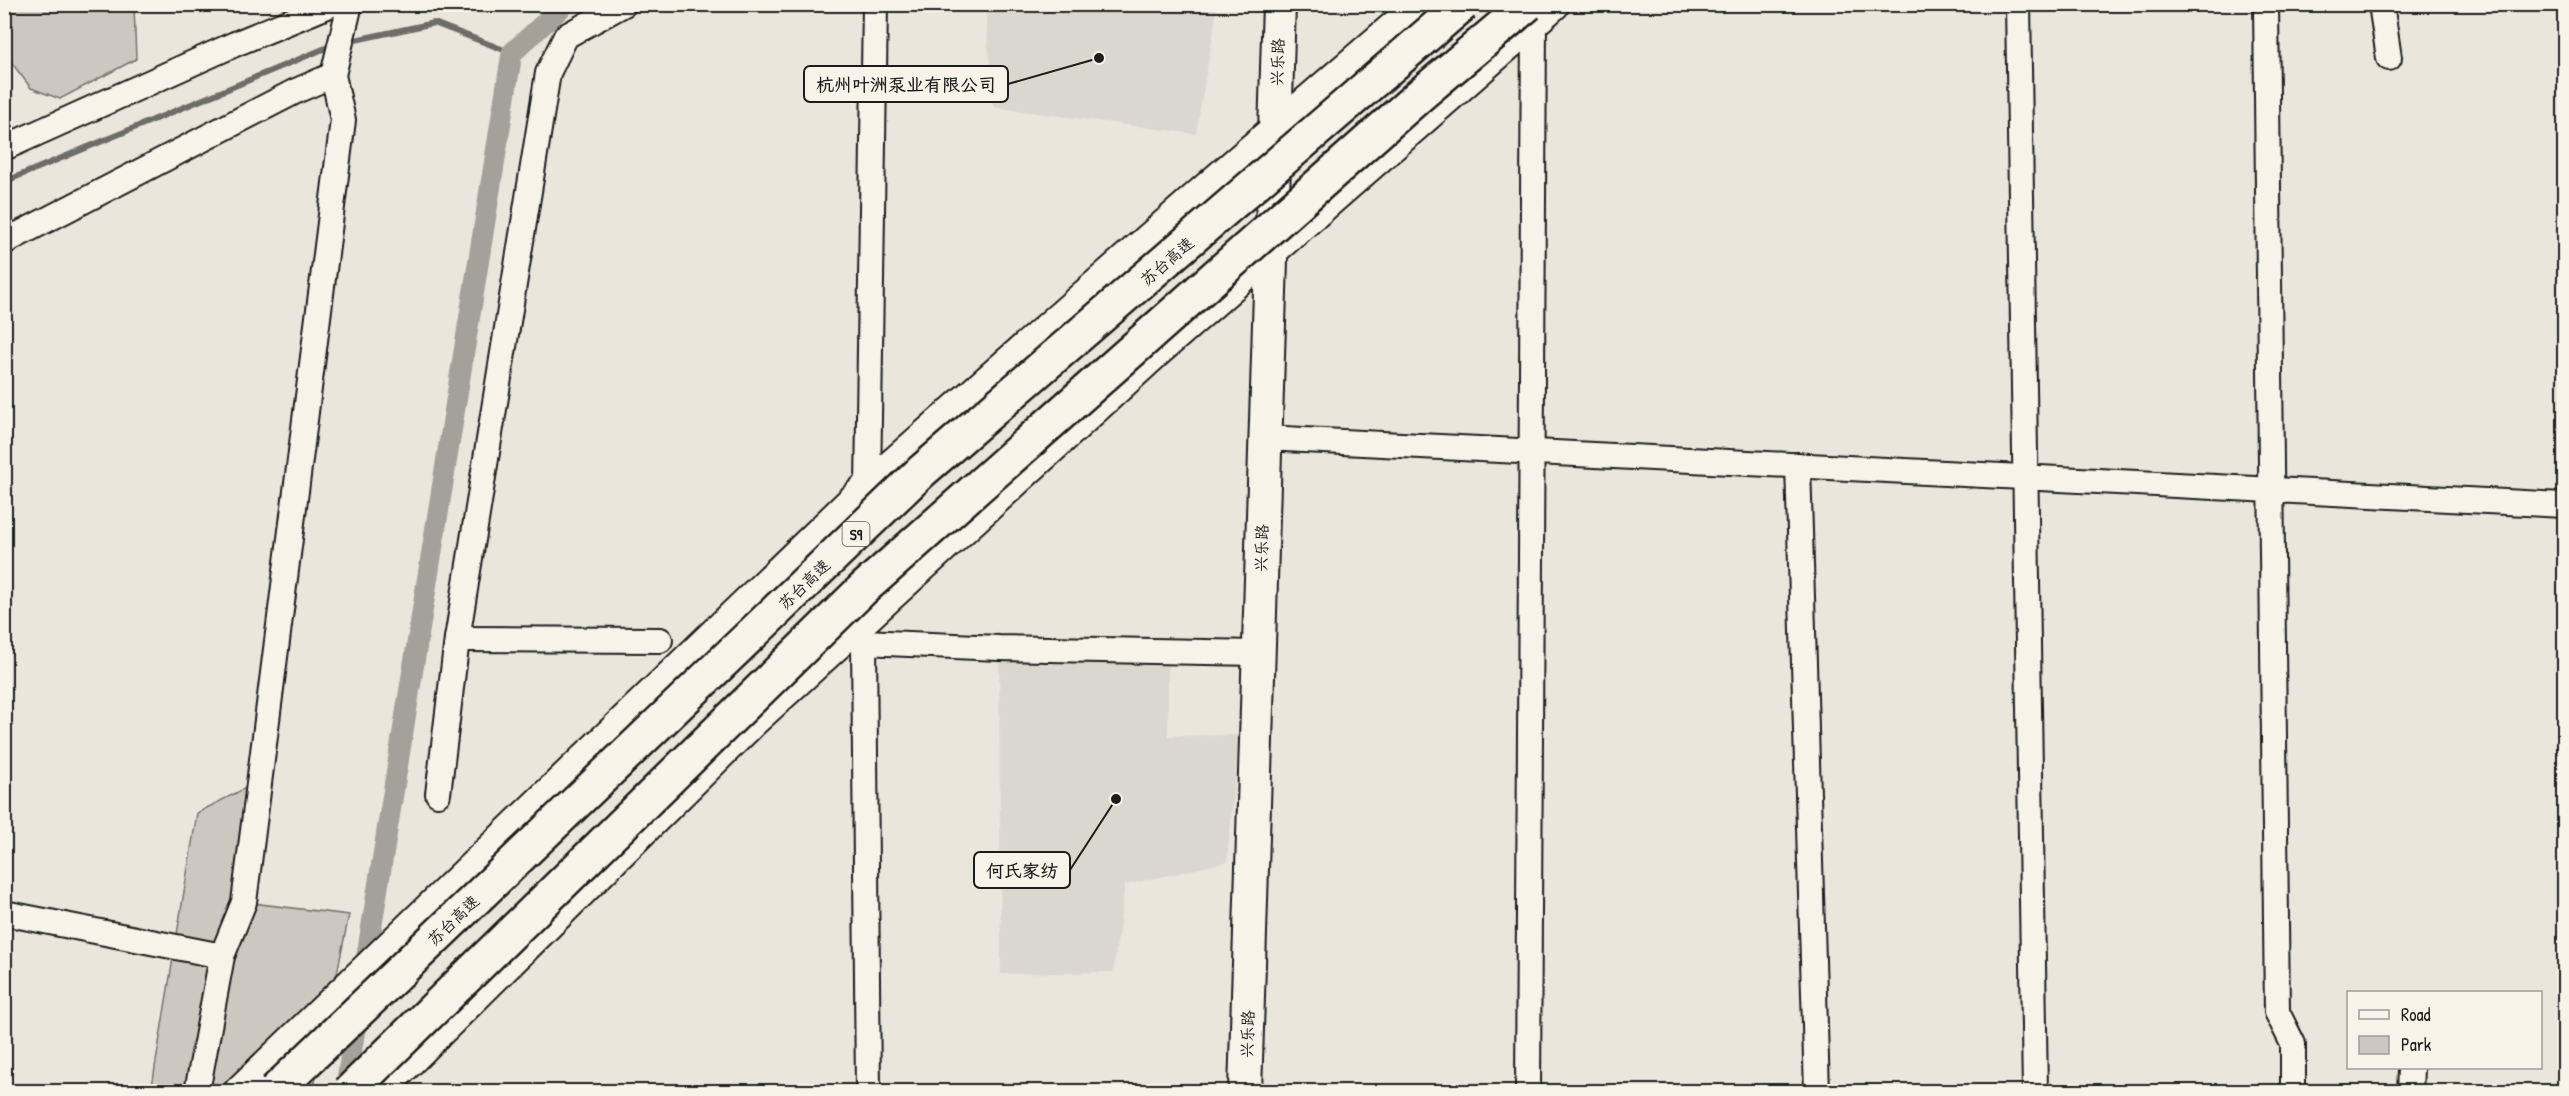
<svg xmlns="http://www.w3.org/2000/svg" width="2569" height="1096" viewBox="0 0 2569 1096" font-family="'Patrick Hand','LXGW WenKai TC',sans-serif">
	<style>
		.built { fill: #dad7ce }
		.green { fill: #ccc8c0; stroke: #74726e; stroke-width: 1.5 }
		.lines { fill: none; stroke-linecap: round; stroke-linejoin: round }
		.stream { stroke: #6d6c68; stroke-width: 6 }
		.canal { stroke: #a3a19a; stroke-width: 21 }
		.minor-casing { stroke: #1c1c1c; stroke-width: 28 }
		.major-casing { stroke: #1c1c1c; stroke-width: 36 }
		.minor { stroke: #f7f3e8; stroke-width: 24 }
		.major { stroke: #f7f3e8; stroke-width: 32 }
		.highway-bridge-casing { stroke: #1c1c1c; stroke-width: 38; stroke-linecap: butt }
		.highway-bridge { stroke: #f7f3e8; stroke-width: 33 }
		.labels { text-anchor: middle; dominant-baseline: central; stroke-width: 6; stroke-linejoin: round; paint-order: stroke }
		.shield { fill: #f7f3e8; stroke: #5e5c59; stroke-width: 1.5 }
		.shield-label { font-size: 15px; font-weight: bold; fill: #1c1c1c }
		.street-label { font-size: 16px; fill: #1c1c1c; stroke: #f7f3e8 }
		.leader { fill: none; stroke: #1c1c1c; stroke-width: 2 }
		.callout-dot { fill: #1c1c1c; stroke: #f7f3e8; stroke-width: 2 }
		.callout { fill: #f7f3e8; stroke: #1c1c1c; stroke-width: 2 }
		.callout-label { font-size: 18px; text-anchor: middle; font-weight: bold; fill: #1c1c1c }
	</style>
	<rect width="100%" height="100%" fill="#eae6dc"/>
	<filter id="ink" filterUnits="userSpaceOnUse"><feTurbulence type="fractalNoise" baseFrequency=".0167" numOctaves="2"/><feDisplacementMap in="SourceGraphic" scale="12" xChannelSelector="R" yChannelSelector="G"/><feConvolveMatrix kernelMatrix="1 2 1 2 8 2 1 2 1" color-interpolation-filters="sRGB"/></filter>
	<g filter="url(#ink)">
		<g class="built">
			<path d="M1153,5l64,4 -21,125 -203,-27 -8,-102z"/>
			<path d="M999,648l169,3v85l71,-1 -12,127 -102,23 -12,87 -112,2z"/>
		</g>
		<g class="green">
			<path d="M5,4l129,1 2,54 -76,40 -29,-11 -26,-34z"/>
			<path d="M259,781l-15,121 105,13 -36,176 -162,1 46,-279z"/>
		</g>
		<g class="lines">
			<g class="stream">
				<path d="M346,42l88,-19 78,30"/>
				<path d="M4,182l329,-137"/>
			</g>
			<g class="canal">
				<path d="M364,974l148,-921 53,-49"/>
				<path d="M345,1092l13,-82"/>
			</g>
			<g class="minor-casing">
				<g id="minor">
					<path d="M2018,4l17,1088"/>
					<path d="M2266,4l11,1008 16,32v48"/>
					<path d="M2381,4l8,54"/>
					<path d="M4,148l231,-104 97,-40"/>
					<path d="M4,242l292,-151 37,-16"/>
					<path d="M1265,438l1299,67"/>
					<path d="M1798,465l19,627"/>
					<path d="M868,487l7,-483"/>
					<path d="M457,639l203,1"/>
					<path d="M438,794l19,-155 91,-566 18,-37 58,-32"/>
					<path d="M4,913l218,43"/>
					<path d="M197,1092l25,-136 22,-54 99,-782 -10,-45 17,-71"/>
					<path d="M868,1092l-4,-450 135,6 259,5"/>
					<path d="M1528,1092l6,-1072"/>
					<path d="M2410,1092l1,-24"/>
				</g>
			</g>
			<g class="major-casing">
				<g id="major">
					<path d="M240,1092l628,-605 346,-304 208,-179"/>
					<path d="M377,1092l376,-372 402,-368 398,-348"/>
					<path d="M1245,1092l34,-1088"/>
				</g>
			</g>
			<use href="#minor" class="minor"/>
			<use href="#major" class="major"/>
			<g class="highway-bridge-casing">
				<g id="highway-bridge">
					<path d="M274,1092l648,-621 541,-467"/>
					<path d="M349,1092l514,-503 557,-494 108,-91"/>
				</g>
			</g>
			<use href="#highway-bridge" class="highway-bridge"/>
		</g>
	</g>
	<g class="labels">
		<rect class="shield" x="842.5" y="522" width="27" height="24" rx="4.5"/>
		<g class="shield-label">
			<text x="856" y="534">S9</text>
		</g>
		<g class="street-label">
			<text transform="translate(1277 62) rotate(-88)">兴乐路</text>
			<text transform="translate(1167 261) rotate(-41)">苏台高速</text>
			<text transform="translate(1261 548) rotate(-88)">兴乐路</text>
			<text transform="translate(804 584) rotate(-44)">苏台高速</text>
			<text transform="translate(453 920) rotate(-44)">苏台高速</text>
			<text transform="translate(1247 1034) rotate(-88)">兴乐路</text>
		</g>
	</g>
	<path class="leader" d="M1099 58L1008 84M1116 799L1070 870"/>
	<g class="callout-dot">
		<circle cx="1099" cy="58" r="6"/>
		<circle cx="1116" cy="799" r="6"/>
	</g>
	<g class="callout">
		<rect x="804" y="66" width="204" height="36" rx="6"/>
		<rect x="974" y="852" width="96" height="36" rx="6"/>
	</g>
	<g class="callout-label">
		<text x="906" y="91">杭州叶洲泵业有限公司</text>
		<text x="1022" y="877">何氏家纺</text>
	</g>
	<rect width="2569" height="1096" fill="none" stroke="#f7f3e8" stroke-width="24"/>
	<rect x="12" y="12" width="2545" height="1072" fill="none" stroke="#1c1c1c" stroke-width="2" filter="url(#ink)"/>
	<rect x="2347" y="991" width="195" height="78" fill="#f7f3e8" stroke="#9f9d96" stroke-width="1.5"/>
	<rect x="2359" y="1010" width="30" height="9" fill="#f7f3e8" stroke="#9f9d96" stroke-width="1.5"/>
	<text x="2401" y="1021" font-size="18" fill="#1c1c1c">Road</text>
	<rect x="2359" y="1036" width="30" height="18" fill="#ccc8c0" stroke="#9f9d96" stroke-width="1.5"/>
	<text x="2401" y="1051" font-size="18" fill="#1c1c1c">Park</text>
</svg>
